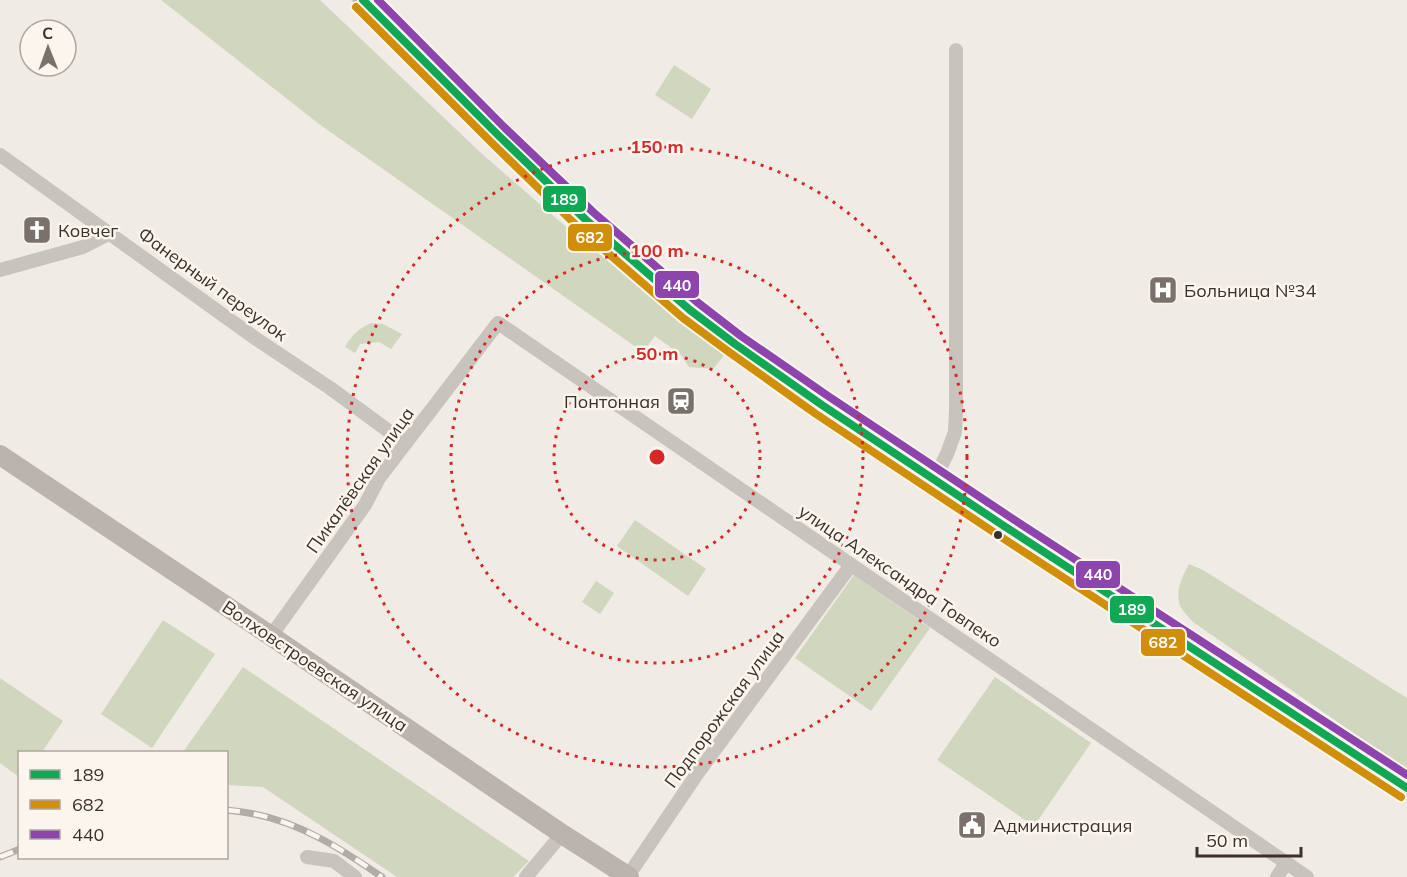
<svg xmlns="http://www.w3.org/2000/svg" width="1407" height="877" viewBox="0 0 1407 877" font-family="Mulish,sans-serif">
	<style>
		.green { fill: #d1d6bf }
		.lines { fill: none; stroke-linecap: round; stroke-linejoin: round }
		.street { stroke: #c9c3be; stroke-width: 14 }
		.secondary { stroke: #bab3ae; stroke-width: 20 }
		.primary { stroke: #b8b1ad; stroke-width: 21 }
		.rail-casing { stroke: #b1aca8; stroke-width: 7 }
		.rail { stroke: #fbf5ee; stroke-width: 4.5; stroke-dasharray: 14; stroke-linecap: butt }
		.bus-1-casing { stroke: #fbf5ee; stroke-width: 12 }
		.bus-2-casing { stroke: #fbf5ee; stroke-width: 12 }
		.bus-3-casing { stroke: #fbf5ee; stroke-width: 12 }
		.bus-1 { stroke: #10a855; stroke-width: 8 }
		.bus-2 { stroke: #d18e09; stroke-width: 8 }
		.bus-3 { stroke: #8e44ad; stroke-width: 8 }
		.ring { fill: none; stroke: #d62828; stroke-width: 3; stroke-dasharray: 3 6 }
		.bus-dot { fill: #3b302b; stroke: #fbf5ee; stroke-width: 2 }
		.labels { text-anchor: middle; dominant-baseline: central; stroke-width: 5; stroke-linejoin: round; paint-order: stroke }
		.poi-label { font-size: 18px; fill: #3b302b; stroke: #fbf5ee; text-anchor: start }
		.street-label { font-size: 18px; fill: #3b302b; stroke: #fbf5ee }
		.centre { fill: #d62828; stroke: #fbf5ee; stroke-width: 3 }
		.ring-label { font-size: 18px; text-anchor: middle; font-weight: bold; fill: #d62828; stroke: #fbf5ee; stroke-width: 5; stroke-linejoin: round; paint-order: stroke }
		.line-badge { stroke: #fbf5ee; stroke-width: 2 }
		.badge-label { font-size: 16px; text-anchor: middle; font-weight: bold; fill: #fff }
	</style>
	<rect width="100%" height="100%" fill="#f0ebe5"/>
	<g class="green">
		<path d="M161,0h159l161,153 99,86 146,114 -13,16 -24,-2 -8,-12 -26,-19 -12,16 -324,-228z"/>
		<path d="M674,65l37,24 -19,30 -37,-24z"/>
		<path d="M371,323l12,1 19,10 -11,15 -12,-7 -19,2 -5,9 -10,-6c7,-12 13,-18 26,-24z"/>
		<path d="M635,520l71,49 -18,27 -71,-50z"/>
		<path d="M1189,564l14,6 204,128v72l-214,-148c-5,-6 -13,-13 -14,-20 -3,-13 4,-27 10,-38z"/>
		<path d="M854,575l76,53 -59,83 -76,-53z"/>
		<path d="M596,581l18,12 -14,21 -18,-12z"/>
		<path d="M163,620l52,34 -63,94 -51,-34z"/>
		<path d="M243,667l286,194 -16,16h-116l-134,-90 -36,-2 -1,-33h-43z"/>
		<path d="M995,677l96,66 -57,83 -97,-66z"/>
		<path d="M0,678l63,43 -21,31h-22l-1,25 -19,-14z"/>
	</g>
	<g class="lines">
		<g class="street">
			<path d="M0,155l255,183 75,50 75,55"/>
			<path d="M0,270l83,-23 27,-14"/>
			<path d="M934,480l13,-26 8,-22 1,-22v-360"/>
			<path d="M271,636l94,-131 14,-27 119,-155 809,554"/>
			<path d="M307,857l27,4 21,16"/>
			<path d="M628,876l69,-102 154,-209"/>
			<path d="M526,877l36,-43"/>
			<path d="M1277,877l9,-14"/>
		</g>
		<path class="secondary" d="M0,455l271,181 291,198 67,43"/>
		<path class="primary" d="M363,0l135,135 88,85 104,90 45,34 87,61 182,121 403,262"/>
		<g class="rail-casing">
			<g id="rail">
				<path d="M226,810c10,1 19,2 28,4 47,9 89,36 128,63"/>
				<path d="M0,857l20,-8"/>
			</g>
		</g>
		<use href="#rail" class="rail"/>
		<g class="bus-1-casing">
			<path id="bus-1" d="M363,0l135,135 88,85 104,90 45,34 87,61 182,121 403,262"/>
		</g>
		<g class="bus-2-casing">
			<path id="bus-2" d="M356,7l135,135 88,86 104,90 46,34 87,62 182,121 403,262"/>
		</g>
		<g class="bus-3-casing">
			<path id="bus-3" d="M378,0l127,128 88,84 104,90 44,34 87,60 182,121 397,258"/>
		</g>
		<use href="#bus-1" class="bus-1"/>
		<use href="#bus-2" class="bus-2"/>
		<use href="#bus-3" class="bus-3"/>
	</g>
	<g class="ring">
		<circle cx="657" cy="457" r="103"/>
		<circle cx="657" cy="457" r="206"/>
		<circle cx="657" cy="457" r="310"/>
	</g>
	<defs>
		<g id="church-square" transform="scale(1.5)"><rect x="-9" y="-9" width="18" height="18" rx="4" fill="#7a716c" stroke="#fbf5ee"/><path d="M-1.2-6h2.4v3.5h3.3v2.4h-3.3V6h-2.4V-.1h-3.3v-2.4h3.3Z" fill="#fff"/></g>
		<g id="hospital-square" transform="scale(1.5)"><rect x="-9" y="-9" width="18" height="18" rx="4" fill="#7a716c" stroke="#fbf5ee"/><path d="M-5-5h3v3.5h4V-5h3V5h-3V1.5h-4V5h-3Z" fill="#fff"/></g>
		<g id="station-square" transform="scale(1.5)"><rect x="-9" y="-9" width="18" height="18" rx="4" fill="#7a716c" stroke="#fbf5ee"/><path d="M-3-6H3Q5-6 5-4V2Q5 4 3 4L4.5 6H3L1.5 4h-3L-3 6H-4.5L-3 4Q-5 4-5 2V-4Q-5-6-3-6ZM-3.5-4v3h7v-3ZM-3.5 1v1.5H-2V1ZM2 1v1.5H3.5V1Z" fill="#fff"/></g>
		<g id="civic-square" transform="scale(1.5)"><rect x="-9" y="-9" width="18" height="18" rx="4" fill="#7a716c" stroke="#fbf5ee"/><path d="M-.6-6.5H3V-4.5H.6V-3L4-1V1h2V6H-6V1h2V-1L-.6-3ZM-1.2 2.5V6h2.4V2.5Z" fill="#fff"/></g>
	</defs>
	<g fill-rule="evenodd">
		<use href="#church-square" x="37" y="230"/>
		<use href="#hospital-square" x="1163" y="290"/>
		<use href="#station-square" x="681" y="401"/>
		<use href="#civic-square" x="972" y="825"/>
	</g>
	<circle class="bus-dot" cx="998" cy="535" r="5"/>
	<g class="labels">
		<g class="poi-label">
			<text x="58" y="230">Ковчег</text>
			<text x="1184" y="290">Больница №34</text>
			<text x="660" y="401" text-anchor="end">Понтонная</text>
			<text x="993" y="825">Администрация</text>
		</g>
		<g class="street-label">
			<text transform="translate(213 284) rotate(36)">Фанерный переулок</text>
			<text transform="translate(360 480) rotate(-55)">Пикалёвская улица</text>
			<text transform="translate(900 576) rotate(34)">улица Александра Товпеко</text>
			<text transform="translate(315 666) rotate(34)">Волховстроевская улица</text>
			<text transform="translate(724 709) rotate(-54)">Подпорожская улица</text>
		</g>
	</g>
	<circle cx="657" cy="457" r="9" class="centre"/>
	<g class="ring-label">
		<text x="657" y="153">150 m</text>
		<text x="657" y="257">100 m</text>
		<text x="657" y="360">50 m</text>
	</g>
	<g class="line-badge">
		<rect x="542" y="185" width="45" height="28" rx="6" fill="#10a855"/>
		<rect x="567" y="223" width="46" height="29" rx="6" fill="#d18e09"/>
		<rect x="654" y="270" width="46" height="29" rx="6" fill="#8e44ad"/>
		<rect x="1075" y="560" width="46" height="29" rx="6" fill="#8e44ad"/>
		<rect x="1109" y="595" width="46" height="29" rx="6" fill="#10a855"/>
		<rect x="1140" y="628" width="46" height="29" rx="6" fill="#d18e09"/>
	</g>
	<g class="badge-label">
		<text x="564" y="205">189</text>
		<text x="590" y="243">682</text>
		<text x="677" y="291">440</text>
		<text x="1098" y="580">440</text>
		<text x="1132" y="615">189</text>
		<text x="1163" y="648">682</text>
	</g>
	<rect x="18" y="751" width="210" height="108" fill="#fbf5ee" stroke="#aea6a0" stroke-width="1.5"/>
	<rect x="30" y="770" width="30" height="9" fill="#10a855" stroke="#aea6a0" stroke-width="1.5"/>
	<text x="72" y="781" font-size="18" fill="#3b302b">189</text>
	<rect x="30" y="800" width="30" height="9" fill="#d18e09" stroke="#aea6a0" stroke-width="1.5"/>
	<text x="72" y="811" font-size="18" fill="#3b302b">682</text>
	<rect x="30" y="830" width="30" height="9" fill="#8e44ad" stroke="#aea6a0" stroke-width="1.5"/>
	<text x="72" y="841" font-size="18" fill="#3b302b">440</text>
	<g transform="translate(48 48) rotate(359)"><circle r="28" fill="#fbf5ee" stroke="#aea6a0" stroke-width="1.5"/>
	<path d="M0-4.5L10 22L0 15L-10 22Z" fill="#7a716c"/>
	<text y="-9" font-size="16" font-weight="bold" text-anchor="middle" fill="#3b302b">С</text>
	</g>
	<path d="M1197 847v9h104v-9" fill="none" stroke="#3b302b" stroke-width="3"/>
	<text x="1206" y="847" font-size="18" fill="#3b302b" stroke="#fbf5ee" stroke-width="4.5" paint-order="stroke">50 m</text>
</svg>
